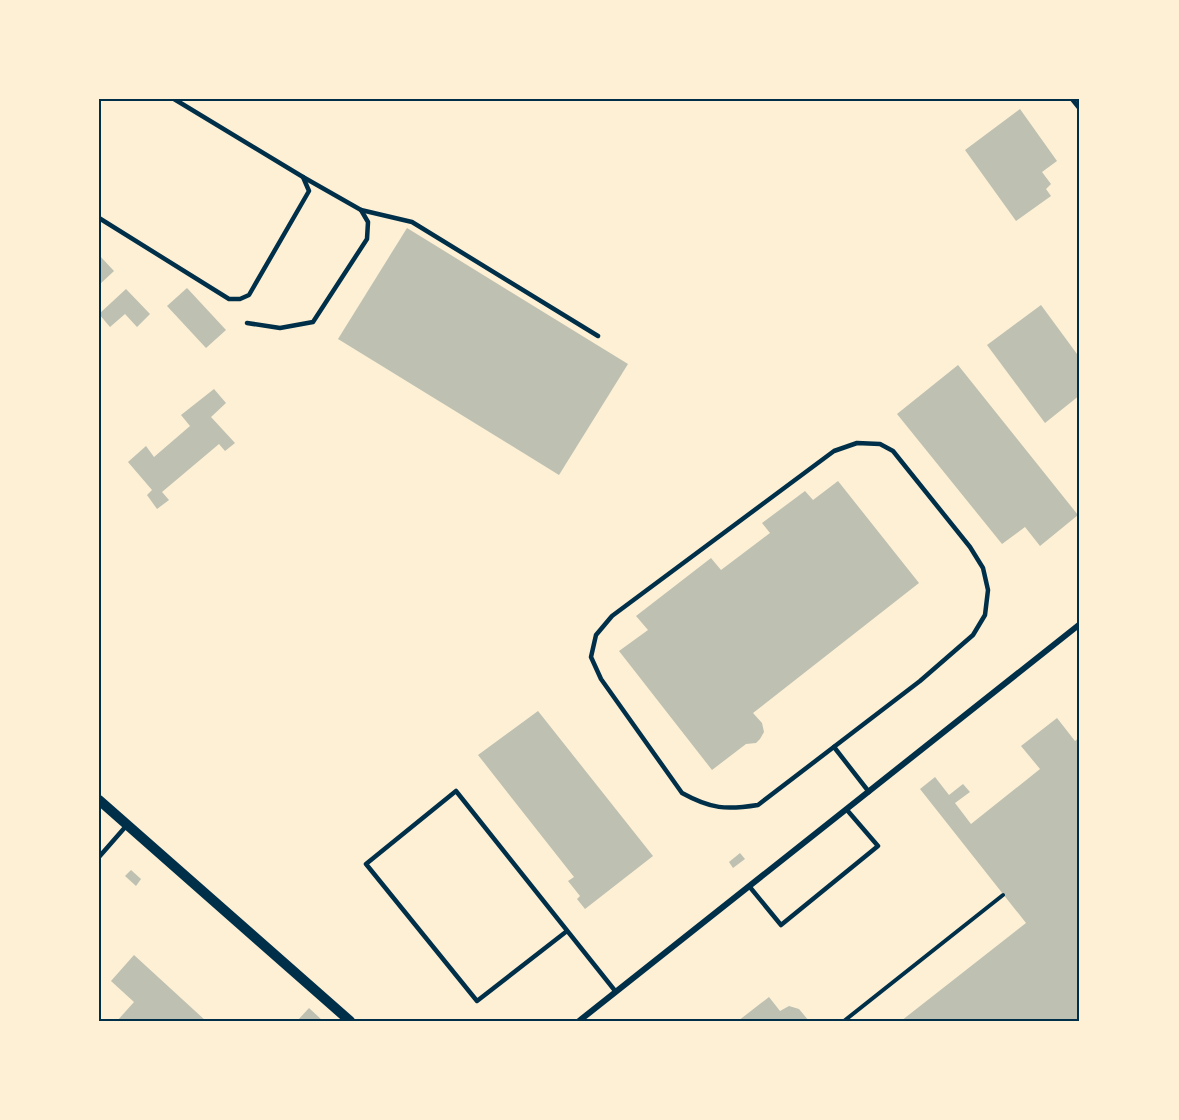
<svg xmlns="http://www.w3.org/2000/svg" width="1179" height="1120" viewBox="0 0 1179 1120" font-family="'PT Sans',sans-serif">
	<style>
		.building { fill: #bec0b2 }
		.lines { fill: none; stroke-linecap: round; stroke-linejoin: round }
		.path { stroke: #003049; stroke-width: 4 }
		.service { stroke: #003049; stroke-width: 4.5 }
		.minor { stroke: #003049; stroke-width: 6 }
		.tertiary { stroke: #003049; stroke-width: 10 }
		.neatline { fill: none; stroke: #003049; stroke-width: 2 }
	</style>
	<rect width="100%" height="100%" fill="#fdf0d5"/>
	<g class="building">
		<path d="M1020,109l37,52 -15,11 9,12 -5,5 5,7 -35,25 -51,-71z"/>
		<path d="M407,228l221,136 -69,111 -221,-136z"/>
		<path d="M99,255l15,16 -15,14z"/>
		<path d="M187,288l39,42 -20,18 -39,-42z"/>
		<path d="M126,289l24,25 -13,13 -12,-13 -15,13 -11,-13z"/>
		<path d="M1041,305l39,53v37l-35,28 -58,-78z"/>
		<path d="M958,365l120,150 -38,31 -15,-19 -23,17 -105,-130z"/>
		<path d="M214,389l12,14 -15,14 24,26 -10,8 -6,-7 -57,48 7,8 -12,9 -10,-14 5,-5 -24,-28 18,-16 8,11 36,-31 -9,-11z"/>
		<path d="M838,481l81,102 -166,130 9,10 2,9 -4,7 -4,4 -10,1 -34,26 -93,-119 29,-21 -12,-14 75,-58 10,12 49,-37 -8,-10 43,-32 8,9z"/>
		<path d="M538,711l115,145 -68,53 -8,-10 3,-3 -12,-15 6,-4 -96,-122z"/>
		<path d="M1057,718l18,23 5,-4v284h-179l125,-98 -106,-134 15,-12 14,18 14,-11 7,8 -15,11 16,21 69,-55 -19,-23z"/>
		<path d="M740,853l5,6 -12,9 -4,-6z"/>
		<path d="M131,870l10,9 -5,7 -11,-10z"/>
		<path d="M134,955l72,66h-89l17,-19 -23,-21z"/>
		<path d="M769,997l11,14 9,-5 10,3 10,12h-71z"/>
		<path d="M309,1008l14,13h-26z"/>
	</g>
	<g class="lines">
		<path class="path" d="M844,1021l159,-126"/>
		<g class="service">
			<path d="M1072,99l8,10"/>
			<path d="M361,210l51,12 186,114"/>
			<path d="M99,218l130,81h11l9,-4 60,-104 -6,-14 -129,-78"/>
			<path d="M247,323l33,5 33,-6 54,-83 1,-17 -7,-12 -58,-33"/>
			<path d="M857,443l23,1 13,7 77,96 13,21 5,22 -3,25 -12,20 -53,46 -162,124c-32,5 -47,4 -76,-12l-81,-114 -10,-22 5,-22 16,-19 222,-165z"/>
			<path d="M834,747l35,45"/>
			<path d="M99,857l28,-32"/>
			<path d="M749,886l32,39 97,-79 -31,-36"/>
			<path d="M567,931l-90,70 -111,-137 90,-73 160,201"/>
		</g>
		<path class="minor" d="M579,1021l501,-397"/>
		<path class="tertiary" d="M99,800l251,221"/>
	</g>
	<rect width="1179" height="1120" fill="none" stroke="#fdf0d5" stroke-width="201"/>
	<rect x="100" y="100" width="978" height="920" class="neatline"/>
</svg>
